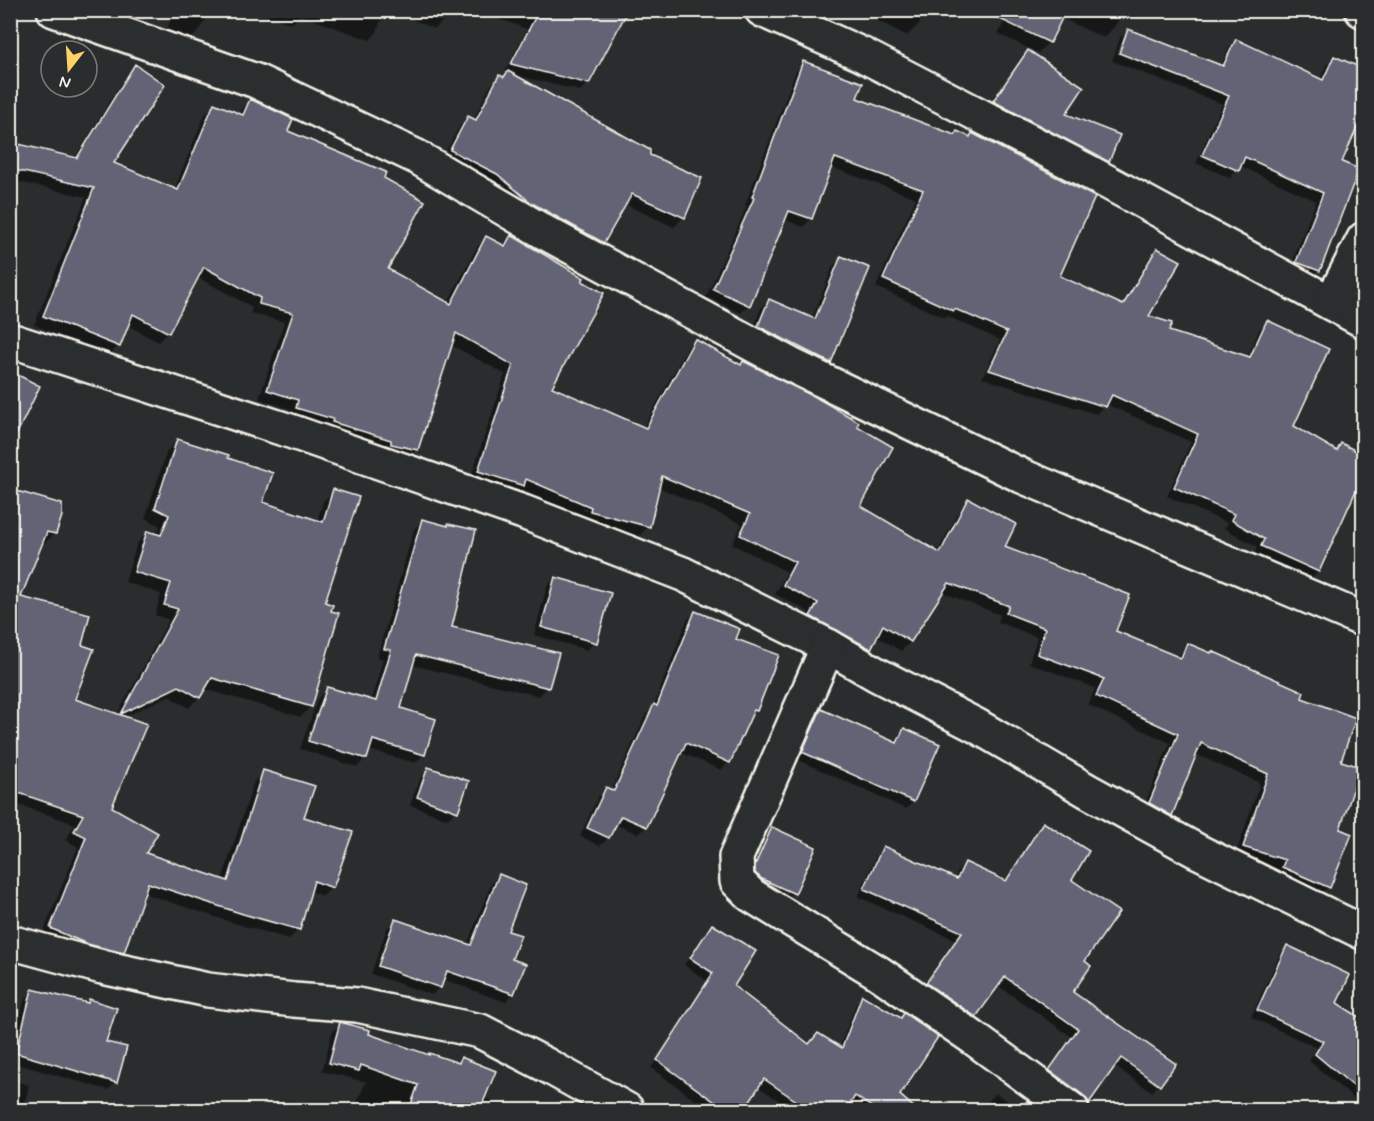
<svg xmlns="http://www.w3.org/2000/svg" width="1374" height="1121" viewBox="0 0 1374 1121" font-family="Mynerve,sans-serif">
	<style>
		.shadow { fill: #0007; fill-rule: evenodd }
		.building { fill: #646376; stroke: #f4f1e8; stroke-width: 1.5 }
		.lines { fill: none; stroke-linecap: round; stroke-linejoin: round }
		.minor-casing { stroke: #f4f1e8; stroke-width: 38 }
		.minor { stroke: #2a2d2e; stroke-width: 33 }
	</style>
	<rect width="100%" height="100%" fill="#2a2d2e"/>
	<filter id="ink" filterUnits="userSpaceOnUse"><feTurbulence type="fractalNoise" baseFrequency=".0167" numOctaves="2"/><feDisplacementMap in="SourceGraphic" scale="12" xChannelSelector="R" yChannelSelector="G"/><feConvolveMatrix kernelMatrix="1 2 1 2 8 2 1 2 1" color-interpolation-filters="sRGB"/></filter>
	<g filter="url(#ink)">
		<g class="shadow">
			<path d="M173,10h39l-15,23 -8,8 -23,-7z"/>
			<path d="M252,10h195l-4,11 -8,8 -31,-13 -2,3 -18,-7 -7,20 -7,8 -70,-25 -8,9z"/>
			<path d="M473,10h151l-36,73 -8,8 -69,-17 142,79 -2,4 33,60 -10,10 -50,-23 -21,38 -10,10 -152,-92 18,-33 9,-9 5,2 17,-34 10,-9 2,1 6,-6h-3l22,-43z"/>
			<path d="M857,10h68l-6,14 -12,12z"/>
			<path d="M1010,10h116l-12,17 -10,11 -43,-20 -12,24 -11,11 -40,-19z"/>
			<path d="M1128,31l92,36 9,-19 7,-7 84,39 6,-15 8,-7 6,105 18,7 -40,100 -7,8 -22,-8 27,-69 -76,-35 -10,12 -34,-15 26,-59 -110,-43 8,-23z"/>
			<path d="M1028,52l36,63 44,46 -8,8 -113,-59 33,-50z"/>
			<path d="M804,63l51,36 203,178 63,29 28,-48 8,-8 -10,67 20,15 80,26 12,-28 8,-8 25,104 43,25 7,-6 22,12v44l-12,-6 -34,77 -9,8 -55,-26 3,-7 -33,-19 3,-5 -60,-27 24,-54 -85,-38 -10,10 -114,-36 18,-38 -53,-24 -2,2 -69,-31 40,-89 -86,-31 -19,52 -8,8 -19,-8 -35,86 -8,8 -35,-16 41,-91 -2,-1 51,-134z"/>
			<path d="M135,66l-23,98 62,26 31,-76 9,-9 25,10 2,-5 9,-9 36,31 96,46 4,92 61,34 30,-57 9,-9 16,8 10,-10 37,152 94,40 43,-78 9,-9 45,25 3,-4 112,65 4,79 78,47 23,-44 9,-9 34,48 112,84 62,26 10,-13 113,54 40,62 -2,69 -10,57 -9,9 -45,-20 3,-6 -42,-14 25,-73 -65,-29 -24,61 -9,9 -21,-11 29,-70 -82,-38 7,-17 -66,-25 8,-26 -39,-15 2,-7 -59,-23 -31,50 -9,9 -25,-15 -6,12 -9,10 -59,-32 7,-14 -34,-18 12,-22 -55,-28 10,-20 -84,-37 -10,40 -9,9 -57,-16 1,-4 -64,-27 -6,6 -43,-15 35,-106 -54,-29 -34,104 -10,10 -120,-42 3,-8 -31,-10 25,-77 -34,-9 2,-6 -55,-30 -29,55 -10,10 -31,-17 -9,21 -9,10 -75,-31 52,-128 -76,-17v-36l64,15 52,-84zM583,508l61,16v3l-61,-17z"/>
			<path d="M841,258l27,11 -38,94 -8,8 -71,-37 10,-26 8,-8 43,19 21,-53z"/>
			<path d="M177,441l49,18 35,44 56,18 6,-20 11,-10 -23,215 -10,11 -97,-28 -5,8 -10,11 -21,-12 -44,21 -14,91 34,46 78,26 32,-99 9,-9 39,46 30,69 -9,9 -14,-5 -10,38 -10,10 -56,-16 -90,-30 -20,59 -9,9 -73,-23 37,-91 -12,-7 9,-16 -65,-22v-312l52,18 -7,25 -10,10 -3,-1 -23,56 61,48 -7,54 44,15 52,-95 -14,-5 6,-21 -36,-12 12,-39 11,-11 8,3 4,-9 -15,-8 22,-67z"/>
			<path d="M423,520l24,7 2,-2 1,103 98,59 -9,9 -127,-31 -13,44 25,45 -9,9 -46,-13 -3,8 -9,9 -57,-18 18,-51 9,-9 44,12 12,-42 -6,-2 37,-128z"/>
			<path d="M555,578l40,64 -8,8 -53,-15 13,-49z"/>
			<path d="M695,612l39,27 22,71 -6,6 -21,46 -8,8 -41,-18 -34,75 -8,7 -23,-10 -7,14 -8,8 -20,-10 18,-39 8,-8 5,2 35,-77 7,-7 34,-87z"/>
			<path d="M821,711l73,32 10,-14 34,16 -25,57 -7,7 -110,-50 18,-41z"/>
			<path d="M429,769l27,42 -8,8 -38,-14 11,-28z"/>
			<path d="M1044,824l26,56 13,81 -12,31 88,93 -7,7 -38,-26 -33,43 -38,-31 29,-41 -75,-52 -30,38 -47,-32 36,-51 -98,-43 18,-41 8,-8 70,32 4,-9 7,-7 39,18 32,-51z"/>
			<path d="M773,829l20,64 -8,8 -37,-27 17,-37z"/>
			<path d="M499,876l14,118 -8,8 -63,-23 -2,8 -8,8 -61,-21 16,-46 8,-8 72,25 24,-61z"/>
			<path d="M712,925l20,61 76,60 31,2 17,-44 7,-7 35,98 17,15h-56l-11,-6 -4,6h-51l-36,-24 -15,24h-33l-58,-42 56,-87 -23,-16 21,-32z"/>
			<path d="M1287,947l77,88v72l-55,-46 8,-13 -66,-31 29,-63z"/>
			<path d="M33,991l53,13 3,-3 16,42 11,39 -8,8 -98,-28v-8l15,-55z"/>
			<path d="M340,1024l88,32 29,8 5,-5 22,39 36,12h-167l13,-28 -44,-11 10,-39z"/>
			<path d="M10,1079l19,6 -6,25h-13z"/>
			<path d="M995,1093l26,16 7,-6 10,7h-57z"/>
		</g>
		<g class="building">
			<path d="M539,10h89l-39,74 -78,-20z"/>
			<path d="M981,10h85l-16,33z"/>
			<path d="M1128,29l95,37 13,-27 87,41 11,-24 30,13v43l-22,50 17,7 -39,102 -24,-9 27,-69 -78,-36 -6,14 -37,-16 27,-59 -110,-43z"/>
			<path d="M1028,50l56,37 -18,27 54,21 -11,27 -116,-61z"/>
			<path d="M803,61l60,22 -6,15 98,37 2,-4 13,6 2,-4 123,64 -35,79 63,29 34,-57 24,13 -32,55 23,7 -3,8 81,26 17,-37 62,29 -35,77 43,25 4,-8 23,12v18l-45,99 -58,-26 3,-7 -33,-19 3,-6 -60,-27 24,-53 -86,-39 -6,12 -117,-37 18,-38 -52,-23 -1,2 -71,-32 40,-89 -88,-32 -23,61 -23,-8 -39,95 -37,-17 41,-91 -2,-1z"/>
			<path d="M135,64l30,21 -51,78 64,27 36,-87 29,12 7,-16 43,20 -5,12 98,41 -2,6 41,23 -37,68 63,35 35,-68 19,10 6,-11 73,43 -2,3 22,12 -52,94 94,41 49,-89 46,26 2,-4 74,37 42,24 -2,4 36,21 -32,59 79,47 28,-55 48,26 -11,23 125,48 -14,36 65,27 6,-15 24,10 1,-2 92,41 -2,6 54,20 -15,43 20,6 -21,62 12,5 -22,54 -48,-21 3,-7 -42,-13 25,-73 -67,-31 -29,73 -23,-13 29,-69 -82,-38 8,-17 -67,-25 8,-26 -39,-15 3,-7 -60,-23 -38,59 -28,-17 -12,24 -61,-33 8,-13 -35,-18 12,-23 -55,-27 10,-21 -88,-38 -12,51 -60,-16 1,-4 -65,-28 -2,7 -46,-15 35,-106 -57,-32 -38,117 -27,-6v-4l-59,-18 1,-3 -37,-11 2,-8 -31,-10 26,-77 -34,-9 1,-6 -56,-31 -35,66 -36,-19 -13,33 -77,-31 51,-128 -84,-19v-27l67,16z"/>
			<path d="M508,71l142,79v5l52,23 -17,40 -53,-24 -28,49 -74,-41 -33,-28 -47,-24 18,-34 8,4 23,-45 5,2z"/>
			<path d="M841,256l29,12 -39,95 -73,-37 11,-27 46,20z"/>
			<path d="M10,371l30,15 -30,62z"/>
			<path d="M177,439l52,16 -1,3 45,15 -10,29 60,20 10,-33 26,8 -34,105 8,3 -2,6 8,2 -27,94 -100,-29 -12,20 -21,-12 -58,28 57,-105 -14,-4 7,-22 -37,-11 13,-41 14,4 8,-20 -14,-7z"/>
			<path d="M10,489l52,15v12l-6,18 -9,-2 -26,65 69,17 -8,31 12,4 -19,50 72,25 -35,83 46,26 -12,20 82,28 35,-111 52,16 -11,31 49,15 -20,56 -19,-7 -14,49 -57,-16 -95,-31 -24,70 -37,-9 -37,-16 36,-91 -12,-6 9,-16 -73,-25z"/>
			<path d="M422,519l26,7v-2l28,6 -24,97 107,26 -10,35 -133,-33 -15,53 35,11 -11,36 -52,-15 -6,19 -59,-18 19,-54 49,14 15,-51 -7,-1z"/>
			<path d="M555,577l56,16 -14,50 -56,-16z"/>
			<path d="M695,611l45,18 -4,10 43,16 -22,56 -3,-1 -24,53 -44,-20 -39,84 -26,-11 -12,22 -22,-10 19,-41 8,4 40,-87 3,2z"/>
			<path d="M821,709l76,34 7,-15 36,16 -26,58 -112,-50z"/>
			<path d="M428,767l41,14 -11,31 -41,-15z"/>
			<path d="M1043,822l46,29 -17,29 47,32 -34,49 6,5 -18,26 103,72 -16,22 -39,-28 -32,45 -6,-8 -34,-25 29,-41 -73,-52 -29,40 -50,-34 36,-51 -98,-43 19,-43 74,33 8,-17 41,19z"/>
			<path d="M772,827l44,20 -21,47 -33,-15 -7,-6v-8z"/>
			<path d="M499,874l27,11 -18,46 13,4 -9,24 14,5 -12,30 -67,-23 -6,17 -63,-22 17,-47 76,26z"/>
			<path d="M712,924l44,27 -22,35 75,58 9,-11 24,15 20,-53 39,23 3,-5 34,24 -38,58 17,15h-41l-21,-14 -9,14h-36l-46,-31 -20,31h-18l-69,-50 56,-87 -23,-15z"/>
			<path d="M1287,945l63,30 -13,28 27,17v75l-49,-41 8,-13 -66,-31z"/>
			<path d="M32,989l56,14 1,-4 28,9 -11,34 21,5 -10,36 -101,-30z"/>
			<path d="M340,1022l30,8 -1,4 60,21v-2l30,10 2,-6 35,14 -16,39h-71l9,-25 -57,-20 -2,6 -30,-8z"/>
			<path d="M1027,1101l14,9h-21z"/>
		</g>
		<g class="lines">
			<g class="minor-casing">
				<g id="minor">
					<path d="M54,10l202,71 161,76 127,75 247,133 231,111 342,144"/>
					<path d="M762,10l99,44 226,117 277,150"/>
					<path d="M1362,10l2,1"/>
					<path d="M1331,303l33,-64"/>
					<path d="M10,340l280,91 233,81 160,62 145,72 48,28 101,52 111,65 109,60 167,82"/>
					<path d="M828,646l-92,211 1,24 14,14 128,78 93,64 100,73"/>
					<path d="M10,942l92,25 106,23 86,10 63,5 123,26 66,34 81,45"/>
				</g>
			</g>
			<use href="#minor" class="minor"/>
		</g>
	</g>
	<rect width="1374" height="1121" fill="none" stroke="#2a2d2e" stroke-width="36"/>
	<rect x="18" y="18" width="1338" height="1085" fill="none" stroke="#f4f1e8" stroke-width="2" filter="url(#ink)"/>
	<g transform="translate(69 69) rotate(197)"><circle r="28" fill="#2a2d2e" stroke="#7b7b78" stroke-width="1.5"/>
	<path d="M0-4.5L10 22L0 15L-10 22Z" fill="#ffd166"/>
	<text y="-9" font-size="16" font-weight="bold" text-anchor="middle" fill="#f4f1e8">N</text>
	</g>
</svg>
